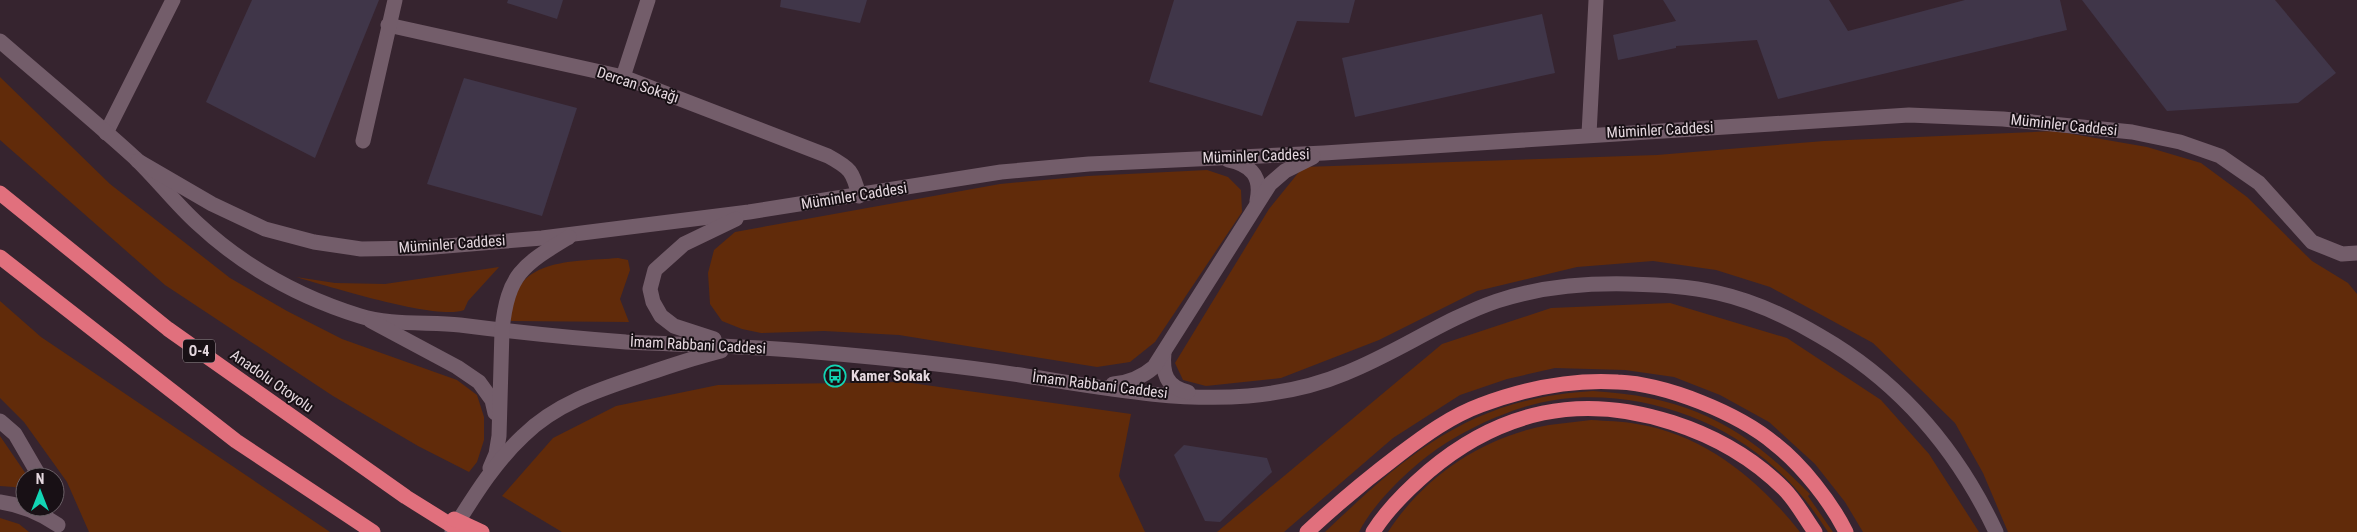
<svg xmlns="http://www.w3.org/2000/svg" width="2357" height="532" viewBox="0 0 2357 532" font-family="'Roboto Condensed',sans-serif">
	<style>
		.green { fill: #612b0a }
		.building { fill: #403649 }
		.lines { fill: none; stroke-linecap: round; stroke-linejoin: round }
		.street { stroke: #735d6a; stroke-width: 15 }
		.secondary { stroke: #735d6a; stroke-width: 15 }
		.highway { stroke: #e1707d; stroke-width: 15 }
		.labels { text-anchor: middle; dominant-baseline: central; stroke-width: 4; stroke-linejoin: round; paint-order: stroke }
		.shield { fill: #181015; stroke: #a89ca2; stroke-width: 1 }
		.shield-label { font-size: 14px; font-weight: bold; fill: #e5d8df }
		.street-label { font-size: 15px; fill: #e5d8df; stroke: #181015 }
		.poi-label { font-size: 15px; font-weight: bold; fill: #e5d8df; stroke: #181015; text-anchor: start }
	</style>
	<rect width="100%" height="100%" fill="#36242f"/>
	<g class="green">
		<path d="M0,77l110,107 120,94 57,33 55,28 115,41 20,15 7,22v23l-7,22 -8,10 -51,-26 -85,-50 -168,-111 -165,-145z"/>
		<path d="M2055,131l92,16 54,16 46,34 65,64 36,22 9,11v238h-349l-25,-59 -28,-50 -82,-80 -103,-56 -54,-17 -63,-9 -76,6 -100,24 -98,49 -98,38 -75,8 -23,-6 -8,-17 94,-154 34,-42 354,-12 167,-14z"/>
		<path d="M1207,170l21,7 13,13 1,22 -87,130 -25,20 -33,5 -198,-32 -75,-4 -63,2 -19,-4 -20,-8 -12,-17 -2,-31 6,-23 21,-18 265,-48 88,-8z"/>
		<path d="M618,258l10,2 2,10 -10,29 9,23 -118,-1c-1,-64 60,-59 107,-63z"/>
		<path d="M499,267l-31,34 -4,9c-26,11 -136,-24 -168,-33l39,6 50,1z"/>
		<path d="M0,301l41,36 289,195h-241l-22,-50 -43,-60 -24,-24z"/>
		<path d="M1670,303l117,35 94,62 48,54 50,78h-116l-18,-30 -30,-38 -46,-42 -49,-27 -46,-18 -49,-7 -70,-2 -48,11 -47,16 -67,43 -109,94h-67l225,-188 109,-36z"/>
		<path d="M904,382l227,32 -12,62 26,56h-583l-60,-36 51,-58 63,-32 102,-21z"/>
		<path d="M1593,391c97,6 149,34 217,103l-2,2 25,36h-5c-15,-23 -32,-46 -53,-64 -56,-51 -138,-78 -214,-69 -40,5 -81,23 -115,44 -30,19 -71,57 -87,89h-34c84,-80 147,-134 268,-141z"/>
		<path d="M1591,420c15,1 31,1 46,4 68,11 122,56 163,108h-412c36,-56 96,-96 161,-107 14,-2 28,-3 42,-5z"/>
		<path d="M0,436l28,41h-3v14l-11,-4 -14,-1z"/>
		<path d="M0,518l19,6 10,8h-29z"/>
	</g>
	<g class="building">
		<path d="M252,0h127l-64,158 -109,-56z"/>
		<path d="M508,0h55l-6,19 -50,-16z"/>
		<path d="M781,0h86l-7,23 -80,-16z"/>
		<path d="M1174,0h181l-6,23 -52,-2 -35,95 -113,-34z"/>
		<path d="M1663,0h166l19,31 117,-31h95l7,30 -289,69 -21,-59 -81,6v2l-58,12 -5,-25 63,-14z"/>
		<path d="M2082,0h193l61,73 -38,30 -131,8z"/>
		<path d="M1542,14l13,59 -200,44 -13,-59z"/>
		<path d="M464,78l113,30 -35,108 -115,-32z"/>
		<path d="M1184,445l83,13 5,14 -52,50 -15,-1 -31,-66z"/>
	</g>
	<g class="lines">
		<g class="street">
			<path d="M388,25l235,52 205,79c22,12 25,15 31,40"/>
			<path d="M623,77l25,-77"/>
			<path d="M106,133l67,-133"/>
			<path d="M1589,134l7,-134"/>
			<path d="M363,141l32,-141"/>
		</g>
		<g class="secondary">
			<path d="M0,41c45,39 91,77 135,117 22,21 40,45 62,65 46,43 102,74 163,93 28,9 69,6 100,9 55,7 111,13 166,17 63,3 127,4 190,10 70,6 140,13 210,24 73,11 148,26 222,20 34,-3 67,-10 98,-23 51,-20 98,-54 151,-72 42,-14 88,-18 132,-17 30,1 60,2 89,9 36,8 70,24 102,43 80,46 137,113 176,196"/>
			<path d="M1228,160c24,5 34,17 29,41"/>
			<path d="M138,161l74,43 53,25 49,13 47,7 61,-1 120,-10 207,-26 252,-40 88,-8 235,-11 585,-38 94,4 129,13 48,10 40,14 39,27 53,59 30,12 15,-1"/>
			<path d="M371,321l86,46 22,15 13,18 3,13"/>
			<path d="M714,339l-40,-13 -13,-10 -8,-14 -3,-13 5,-19 29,-26 52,-25"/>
			<path d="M1164,352c-2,21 2,35 24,40"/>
			<path d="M1113,384c16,-1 28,-6 41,-17l116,-183 15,-13 28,-14"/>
			<path d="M0,421l15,13 25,43"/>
			<path d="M490,468l6,-14 3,-18 3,-106c6,-57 21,-65 67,-93"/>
			<path d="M0,502c22,3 40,11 58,23"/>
			<path d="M452,531c21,-33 42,-68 71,-95 34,-34 81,-48 126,-63 24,-8 47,-16 72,-22"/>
		</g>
		<g class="highway">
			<path d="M0,193l168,136 238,168 56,35"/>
			<path d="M0,257l236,184 137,91"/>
			<path d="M454,519l28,13"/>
			<path d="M1307,532c30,-28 60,-53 93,-78 25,-19 51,-38 81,-49 43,-16 90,-26 137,-23 48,2 120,31 157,62 27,21 56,58 71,88"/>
			<path d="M1373,532c15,-24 35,-43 56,-61 33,-28 72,-49 114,-58 82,-17 182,17 241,76 12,12 21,29 31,43"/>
		</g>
	</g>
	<defs>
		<g id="bus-ring" transform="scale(1.125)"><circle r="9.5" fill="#181015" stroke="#12d5b4" stroke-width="1.5"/><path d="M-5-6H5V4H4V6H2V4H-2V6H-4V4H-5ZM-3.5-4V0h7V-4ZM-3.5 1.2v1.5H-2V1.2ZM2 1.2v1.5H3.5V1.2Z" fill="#12d5b4"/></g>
	</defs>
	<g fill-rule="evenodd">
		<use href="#bus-ring" x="835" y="376"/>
	</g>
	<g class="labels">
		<rect class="shield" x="183" y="339.5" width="32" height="23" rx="4"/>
		<g class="shield-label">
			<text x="199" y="351">O-4</text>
		</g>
		<g class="street-label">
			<text transform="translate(638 85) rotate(18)">Dercan Sokağı</text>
			<text transform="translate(2064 125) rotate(6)">Müminler Caddesi</text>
			<text transform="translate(1660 130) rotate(-3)">Müminler Caddesi</text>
			<text transform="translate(1256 156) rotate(-2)">Müminler Caddesi</text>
			<text transform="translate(854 196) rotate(-9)">Müminler Caddesi</text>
			<text transform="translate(452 244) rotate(-4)">Müminler Caddesi</text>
			<text transform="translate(698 345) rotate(3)">İmam Rabbani Caddesi</text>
			<text transform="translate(272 381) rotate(35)">Anadolu Otoyolu</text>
			<text transform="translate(1100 385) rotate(7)">İmam Rabbani Caddesi</text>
		</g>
		<g class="poi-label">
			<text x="851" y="376">Kamer Sokak</text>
		</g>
	</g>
	<g transform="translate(40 492)"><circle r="24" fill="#181015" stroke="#6a6066"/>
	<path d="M0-4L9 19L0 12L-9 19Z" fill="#12d5b4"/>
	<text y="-8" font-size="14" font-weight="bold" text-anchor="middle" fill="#e5d8df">N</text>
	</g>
</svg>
